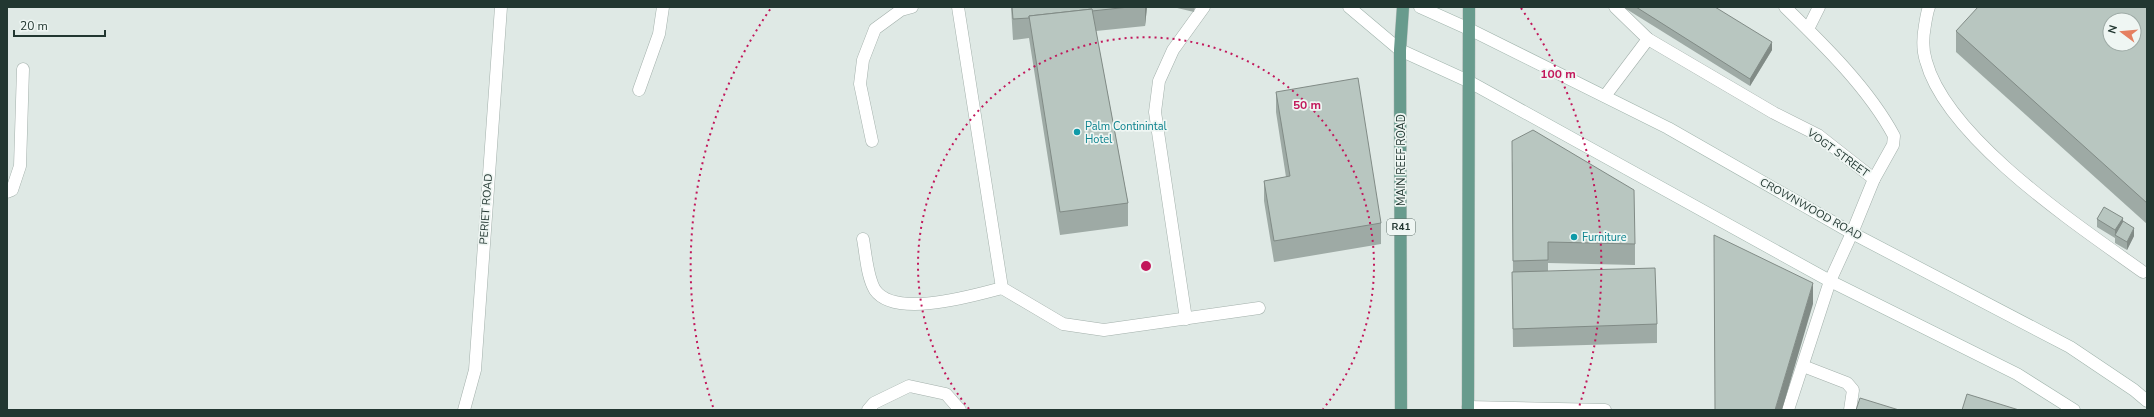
<svg xmlns="http://www.w3.org/2000/svg" width="2154" height="417" viewBox="0 0 2154 417" font-family="'Nunito Sans',sans-serif">
	<style>
		.lines { fill: none; stroke-linecap: round; stroke-linejoin: round }
		.service-casing { stroke: #a3b0ab; stroke-width: 13 }
		.minor-casing { stroke: #a3b0ab; stroke-width: 13 }
		.secondary-casing { stroke: #a0b4ac; stroke-width: 13 }
		.primary-casing { stroke: #bdc3c1; stroke-width: 13 }
		.service { stroke: #fff; stroke-width: 12 }
		.minor { stroke: #fff; stroke-width: 12 }
		.secondary { stroke: #fff; stroke-width: 12 }
		.primary { stroke: #689b8d; stroke-width: 12 }
		.wall { fill: #9eaaa5 }
		.shaded-wall { fill: #818b86 }
		.building { fill: #b8c6c0; stroke: #818b86; fill-rule: evenodd }
		.ring { fill: none; stroke: #c2185b; stroke-width: 2; stroke-dasharray: 2 4 }
		.culture-dot { fill: #0f9aa8; stroke: #eff6f3; stroke-width: 1.5 }
		.labels { text-anchor: middle; dominant-baseline: central; stroke-width: 3.5; stroke-linejoin: round; paint-order: stroke }
		.shield { fill: #eff6f3; stroke: #60706b; stroke-width: 1 }
		.shield-label { font-size: 10px; font-weight: bold; fill: #223731 }
		.culture-label { font-size: 11px; fill: #0d838f; stroke: #eff6f3; text-anchor: start }
		.street-label { font-size: 11px; fill: #223731; stroke: #eff6f3 }
		.centre { fill: #c2185b; stroke: #eff6f3; stroke-width: 2 }
		.ring-label { font-size: 12px; text-anchor: middle; font-weight: bold; fill: #c2185b; stroke: #eff6f3; stroke-width: 3.5; stroke-linejoin: round; paint-order: stroke }
	</style>
	<rect width="100%" height="100%" fill="#dfe9e5"/>
	<g class="lines">
		<g class="service-casing">
			<g id="service">
				<path d="M958,7l44,281 61,36 41,6 155,-22"/>
				<path d="M1615,7l33,32 126,74 44,22 56,44 -22,54"/>
				<path d="M1785,7c39,38 84,82 109,129l-1,9 -19,34"/>
				<path d="M1929,7c-2,5 -3,12 -4,18 -2,11 -3,24 1,36 21,78 153,165 217,211"/>
				<path d="M1808,29l11,-22"/>
				<path d="M639,90l20,-56 4,-27"/>
				<path d="M1605,96l43,-57"/>
				<path d="M872,141l-12,-57 3,-24 12,-31 26,-19 11,-3"/>
				<path d="M7,192l5,-2 8,-24 3,-97"/>
				<path d="M863,239c3,16 4,38 12,51 20,29 100,5 127,-2"/>
				<path d="M1186,319l-31,-207 4,-31 14,-31 31,-43"/>
				<path d="M1803,366l44,17 6,7 -3,20"/>
				<path d="M1468,407l137,3"/>
				<path d="M464,410l11,-40 26,-363"/>
				<path d="M868,410l6,-7 35,-17 37,8 14,16"/>
			</g>
		</g>
		<g class="minor-casing">
			<path id="minor" d="M1788,410l42,-129 22,-48"/>
		</g>
		<g class="secondary-casing">
			<g id="secondary">
				<path d="M1349,7l51,43 68,31 362,200 187,93 57,36"/>
				<path d="M1420,7l49,22 199,99 184,105 218,114 64,43 13,11"/>
			</g>
		</g>
		<g class="primary-casing">
			<g id="primary">
				<path d="M1401,410l-1,-360 3,-43"/>
				<path d="M1468,410l1,-403"/>
			</g>
		</g>
		<use href="#service" class="service"/>
		<use href="#minor" class="minor"/>
		<use href="#secondary" class="secondary"/>
		<use href="#primary" class="primary"/>
	</g>
	<g class="wall">
		<path d="M1011,7h136l-2,19 -49,5 32,172v23l-68,9 -31,-197 -16,2z"/>
		<path d="M1173,7h22l-1,5z"/>
		<path d="M1623,7h92l57,43 -22,36z"/>
		<path d="M2147,7v217l-191,-172v-21z"/>
		<path d="M1276,92l105,131v21l-107,18 -10,-61v-20l22,-4 -10,-65z"/>
		<path d="M1512,162l123,82v21l-87,-2v8l109,53v19l-144,4 -1,-75h1z"/>
		<path d="M2097,219l26,3 11,14 -7,14 -12,-7v-5l-18,-11z"/>
	</g>
	<g class="shaded-wall">
		<path d="M1145,7h2l-2,19z"/>
		<path d="M1772,42v8l-22,36v-7z"/>
		<path d="M2123,218v8l-8,9v3v-8z"/>
		<path d="M2134,228v8l-7,14v-8z"/>
		<path d="M1813,283v21l-31,106h-7z"/>
	</g>
	<g class="building">
		<path d="M1012,7h117l-37,4v-2l-63,7v2l-16,1z"/>
		<path d="M1636,7h79l57,35 -22,37z"/>
		<path d="M1978,7h169v196l-191,-172zM2110,20h24v24h-24z"/>
		<path d="M1092,9l36,194 -68,9 -31,-196z"/>
		<path d="M1358,78l23,145 -107,18 -10,-60 26,-5 -14,-84z"/>
		<path d="M1533,130l101,60 1,54 -87,-2v18l-35,1 -1,-120z"/>
		<path d="M2104,207l19,11 -8,12 -18,-11z"/>
		<path d="M2123,221l11,7 -7,14 -12,-7z"/>
		<path d="M1714,235l99,48 -38,127h-60z"/>
		<path d="M1655,268l2,56 -144,5 -1,-57z"/>
		<path d="M1967,394l52,16h-57z"/>
		<path d="M1860,398l39,12h-43z"/>
	</g>
	<g class="ring">
		<path d="M969 409A228 228 0 1 1 1323 409"/>
		<path d="M713 407A455 455 0 0 1 771 8M1521 8A455 455 0 0 1 1579 407"/>
	</g>
	<g class="culture-dot">
		<circle cx="1077" cy="132" r="4"/>
		<circle cx="1574" cy="237" r="4"/>
	</g>
	<g class="labels">
		<rect class="shield" x="1387" y="219" width="28" height="16" rx="3"/>
		<g class="shield-label">
			<text x="1401" y="227">R41</text>
		</g>
		<g class="culture-label">
			<text x="1085" y="126">Palm Continintal<tspan x="1085" dy="13">Hotel</tspan></text>
			<text x="1582" y="237">Furniture</text>
		</g>
		<g class="street-label">
			<text transform="translate(1838 153) rotate(36)">VOGT STREET</text>
			<text transform="translate(1401 160) rotate(-90)">MAIN REEF ROAD</text>
			<text transform="translate(486 209) rotate(-86)">PERIET ROAD</text>
			<text transform="translate(1811 209) rotate(29)">CROWNWOOD ROAD</text>
		</g>
	</g>
	<circle cx="1146" cy="266" r="6" class="centre"/>
	<g class="ring-label">
		<text x="1558" y="78">100 m</text>
		<text x="1307" y="109">50 m</text>
	</g>
	<rect width="2154" height="417" fill="none" stroke="#223731" stroke-width="16"/>
	<g transform="translate(2122 32) rotate(286)"><circle r="19" fill="#eff6f3" stroke="#9daaa5"/>
	<path d="M0-3L7 15L0 10L-7 15Z" fill="#e58061"/>
	<text y="-6" font-size="11" font-weight="bold" text-anchor="middle" fill="#223731">N</text>
	</g>
	<path d="M14 30v6h91v-6" fill="none" stroke="#223731" stroke-width="2"/>
	<text x="20" y="30" font-size="12" fill="#223731" stroke="#eff6f3" stroke-width="3" paint-order="stroke">20 m</text>
</svg>
